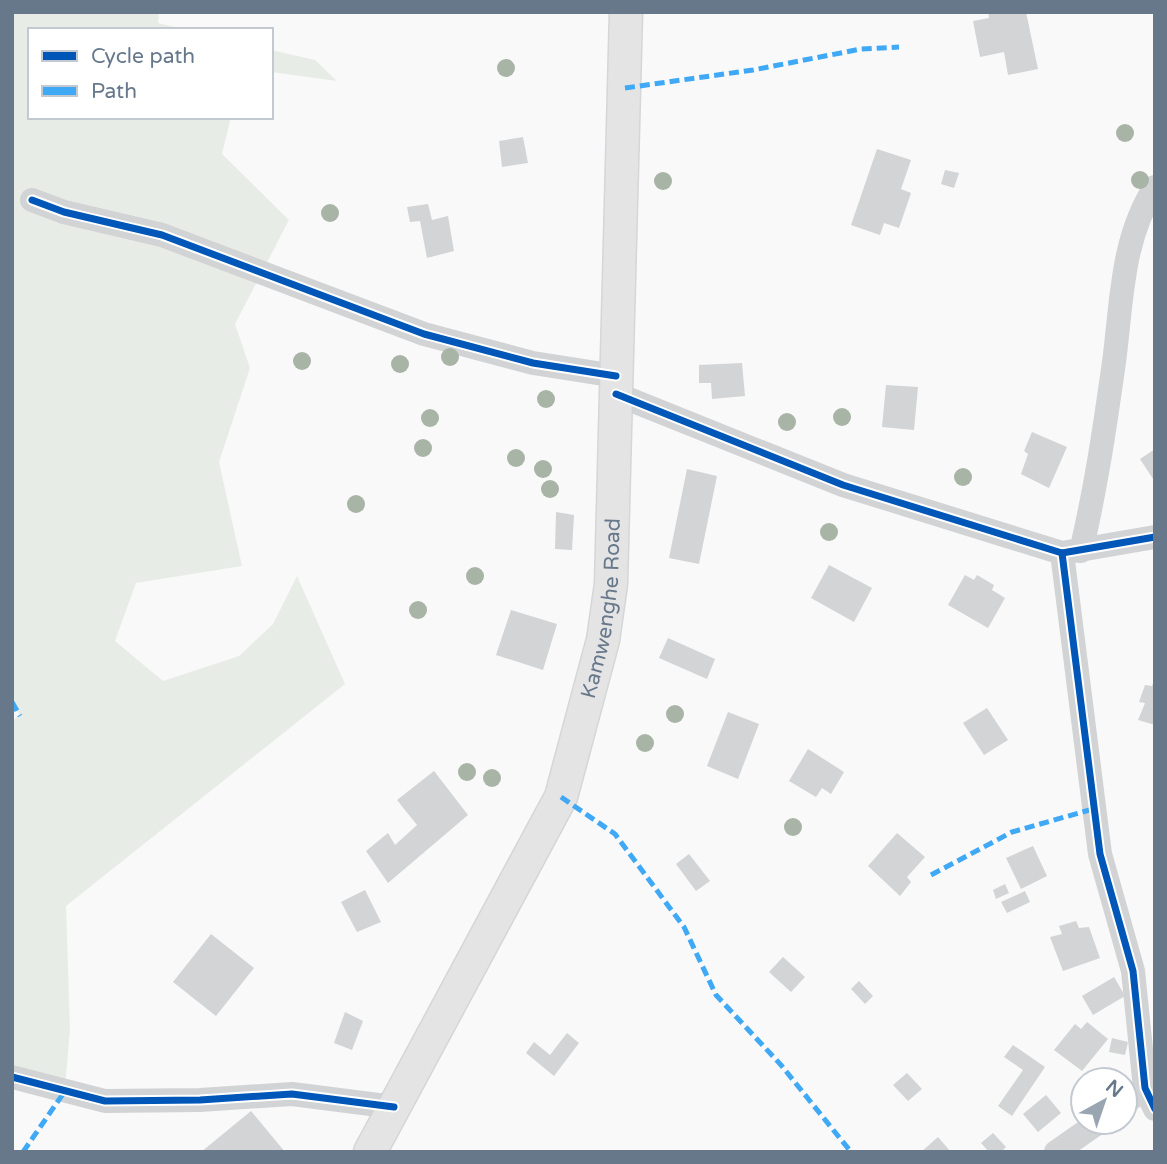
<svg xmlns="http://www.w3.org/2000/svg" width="1167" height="1164" viewBox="0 0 1167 1164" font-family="'Varela Round',sans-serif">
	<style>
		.green { fill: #e8ece7 }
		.building { fill: #d2d4d5 }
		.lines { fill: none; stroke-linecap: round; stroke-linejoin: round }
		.major-casing { stroke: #d5d6d7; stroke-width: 35 }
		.minor { stroke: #d2d3d4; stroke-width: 24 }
		.major { stroke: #e4e4e5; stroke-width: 32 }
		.quiet { stroke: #3fa9f5; stroke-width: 5; stroke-dasharray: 10 5; stroke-linecap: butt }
		.cycleway-casing { stroke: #fff; stroke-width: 11 }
		.cycleway { stroke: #0057b8; stroke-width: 7 }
		.tree { fill: #a8b4a6 }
		.labels { text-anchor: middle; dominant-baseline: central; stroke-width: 7; stroke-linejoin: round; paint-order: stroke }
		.street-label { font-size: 21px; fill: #67788b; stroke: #fff }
	</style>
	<rect width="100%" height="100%" fill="#f9f9f9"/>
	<g class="green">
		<path d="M12,12h147l-1,11 29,7h-157v87h201l-9,37 67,66 -54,104 15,44 -31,94 23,104 -106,17 -21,58 48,40 76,-25 34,-32 24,-48 48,108 -279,222 4,124 -6,69 -52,-13v-365l8,-6 -8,-12z"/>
		<path d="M271,50l44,10 22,21 -66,-9z"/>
	</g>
	<g class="building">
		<path d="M988,12h38l12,57 -30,6 -4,-23 -24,5 -7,-36 16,-3z"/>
		<path d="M523,137l5,26 -26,4 -3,-26z"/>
		<path d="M877,149l34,11 -10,29 10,4 -12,35 -15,-5 -4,12 -29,-10z"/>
		<path d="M945,170l14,3 -5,15 -13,-4z"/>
		<path d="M428,204l4,16 16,-4 6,35 -27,7 -7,-37 -10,1 -3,-15z"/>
		<path d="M742,363l3,33 -33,3 -1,-16h-12v-18z"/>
		<path d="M886,385l32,2 -4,43 -32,-3z"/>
		<path d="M1032,432l35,15 -18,41 -28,-14 7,-20 -4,-3z"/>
		<path d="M1155,449v33l-15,-23z"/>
		<path d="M687,469l30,7 -18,88 -30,-6z"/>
		<path d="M556,512l18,3 -2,35 -17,-1z"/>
		<path d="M829,565l43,23 -18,34 -43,-24z"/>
		<path d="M965,575l9,5 3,-5 17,10 -2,5 13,8 -17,30 -40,-23z"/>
		<path d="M511,610l46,14 -14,46 -47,-15z"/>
		<path d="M668,638l47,21 -8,20 -48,-21z"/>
		<path d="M1155,678v47l-17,-5 7,-17 -6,-1 6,-17 7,1z"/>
		<path d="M987,708l21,32 -24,15 -21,-32z"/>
		<path d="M728,712l31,12 -21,55 -31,-13z"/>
		<path d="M808,749l36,23 -13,22 -9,-6 -6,9 -27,-16z"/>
		<path d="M434,771l34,44 -80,68 -22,-32 22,-18 7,12 22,-20 -20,-25z"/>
		<path d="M897,833l28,24 -18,20 4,5 -11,14 -32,-30z"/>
		<path d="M1033,846l14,30 -26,13 -15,-31z"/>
		<path d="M689,854l21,27 -14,10 -20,-27z"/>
		<path d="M1005,884l4,9 -13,6 -3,-9z"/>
		<path d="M365,890l16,32 -24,10 -16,-30z"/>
		<path d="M1025,891l5,11 -23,11 -6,-11z"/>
		<path d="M1076,921l3,7 10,-1 11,31 -37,13 -13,-34 12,-3 -3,-8z"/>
		<path d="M211,934l43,34 -38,48 -43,-34z"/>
		<path d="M783,957l22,20 -14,15 -22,-20z"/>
		<path d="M1114,977l11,19 -32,19 -11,-19z"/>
		<path d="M859,981l14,15 -8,8 -14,-15z"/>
		<path d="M345,1012l18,9 -11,29 -18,-7z"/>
		<path d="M1087,1022l21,17 -26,32 -28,-21 21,-26 6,5z"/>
		<path d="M567,1033l12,10 -25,33 -28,-23 8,-11 16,13z"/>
		<path d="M1112,1038l16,4 -3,13 -16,-3z"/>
		<path d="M1013,1045l32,22 -33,49 -14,-10 25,-36 -19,-13z"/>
		<path d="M907,1073l15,16 -14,12 -15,-16z"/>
		<path d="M1046,1095l15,18 -23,19 -15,-18z"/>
		<path d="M251,1111l34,41h-84z"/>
		<path d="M993,1133l13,14 -5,5h-12l-8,-9z"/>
		<path d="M938,1137l13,15h-30z"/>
	</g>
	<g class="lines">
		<g class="major-casing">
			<g id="major">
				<path id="s1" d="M370,1152l191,-355 42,-157 8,-56 15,-572"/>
			</g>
		</g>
		<g class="minor">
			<path d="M32,200l32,12 98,23 262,99 109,29 83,13"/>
			<path d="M616,394l227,91 219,68 93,-16"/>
			<path d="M1081,551c15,-63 24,-125 33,-189 8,-60 7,-122 41,-175"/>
			<path d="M1062,553l38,301 33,117 12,117 10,21"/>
			<path d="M12,1077l93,24 95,-1 92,-6 102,13"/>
			<path d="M1125,1103l20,-15"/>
			<path d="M1056,1152l43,-30"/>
		</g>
		<use href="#major" class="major"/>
		<g class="quiet">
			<path d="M625,88l128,-18 108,-21 38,-2"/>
			<path d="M12,702l8,14"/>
			<path d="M561,797l54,37 69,93 32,68 65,70 70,87"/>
			<path d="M931,875l81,-43 81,-23"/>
			<path d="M23,1152l42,-61"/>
		</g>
		<g class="cycleway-casing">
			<g id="cycleway">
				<path d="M32,200l32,12 98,23 262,99 109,29 83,13"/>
				<path d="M616,394l227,91 219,68 93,-16"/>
				<path d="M1062,553l38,301 33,117 12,117 10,21"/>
				<path d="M12,1077l93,24 95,-1 92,-6 102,13"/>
			</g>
		</g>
		<use href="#cycleway" class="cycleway"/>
	</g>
	<g class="tree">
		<circle cx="506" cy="68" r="9"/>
		<circle cx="1125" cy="133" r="9"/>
		<circle cx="1140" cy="180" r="9"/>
		<circle cx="663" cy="181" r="9"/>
		<circle cx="330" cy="213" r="9"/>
		<circle cx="450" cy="357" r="9"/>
		<circle cx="302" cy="361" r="9"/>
		<circle cx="400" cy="364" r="9"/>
		<circle cx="546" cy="399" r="9"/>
		<circle cx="842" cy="417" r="9"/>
		<circle cx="430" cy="418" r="9"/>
		<circle cx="787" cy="422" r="9"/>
		<circle cx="423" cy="448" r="9"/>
		<circle cx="516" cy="458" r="9"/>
		<circle cx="543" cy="469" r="9"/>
		<circle cx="963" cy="477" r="9"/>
		<circle cx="550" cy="489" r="9"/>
		<circle cx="356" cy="504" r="9"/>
		<circle cx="829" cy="532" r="9"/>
		<circle cx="475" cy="576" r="9"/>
		<circle cx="418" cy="610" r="9"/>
		<circle cx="675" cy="714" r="9"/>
		<circle cx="645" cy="743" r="9"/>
		<circle cx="467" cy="772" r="9"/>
		<circle cx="492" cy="778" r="9"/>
		<circle cx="793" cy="827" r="9"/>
	</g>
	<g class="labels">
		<g class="street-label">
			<text stroke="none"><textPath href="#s1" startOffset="597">Kamwenghe Road</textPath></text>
		</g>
	</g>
	<rect width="1167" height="1164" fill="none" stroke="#67788b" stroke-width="28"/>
	<rect x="28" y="28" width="245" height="91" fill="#ffffff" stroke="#c2c9d1" stroke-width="2"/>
	<rect x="42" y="51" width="35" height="10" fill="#0057b8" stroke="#c2c9d1" stroke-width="2"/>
	<text x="91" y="63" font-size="21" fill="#67788b">Cycle path</text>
	<rect x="42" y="86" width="35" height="10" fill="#3fa9f5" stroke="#c2c9d1" stroke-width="2"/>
	<text x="91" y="98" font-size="21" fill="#67788b">Path</text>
	<g transform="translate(1104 1101) rotate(40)"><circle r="33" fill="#ffffff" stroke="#c2c9d1" stroke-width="2"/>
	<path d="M0-5L12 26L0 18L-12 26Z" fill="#9aa5b2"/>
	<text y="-10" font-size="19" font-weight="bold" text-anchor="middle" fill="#67788b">N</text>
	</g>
</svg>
